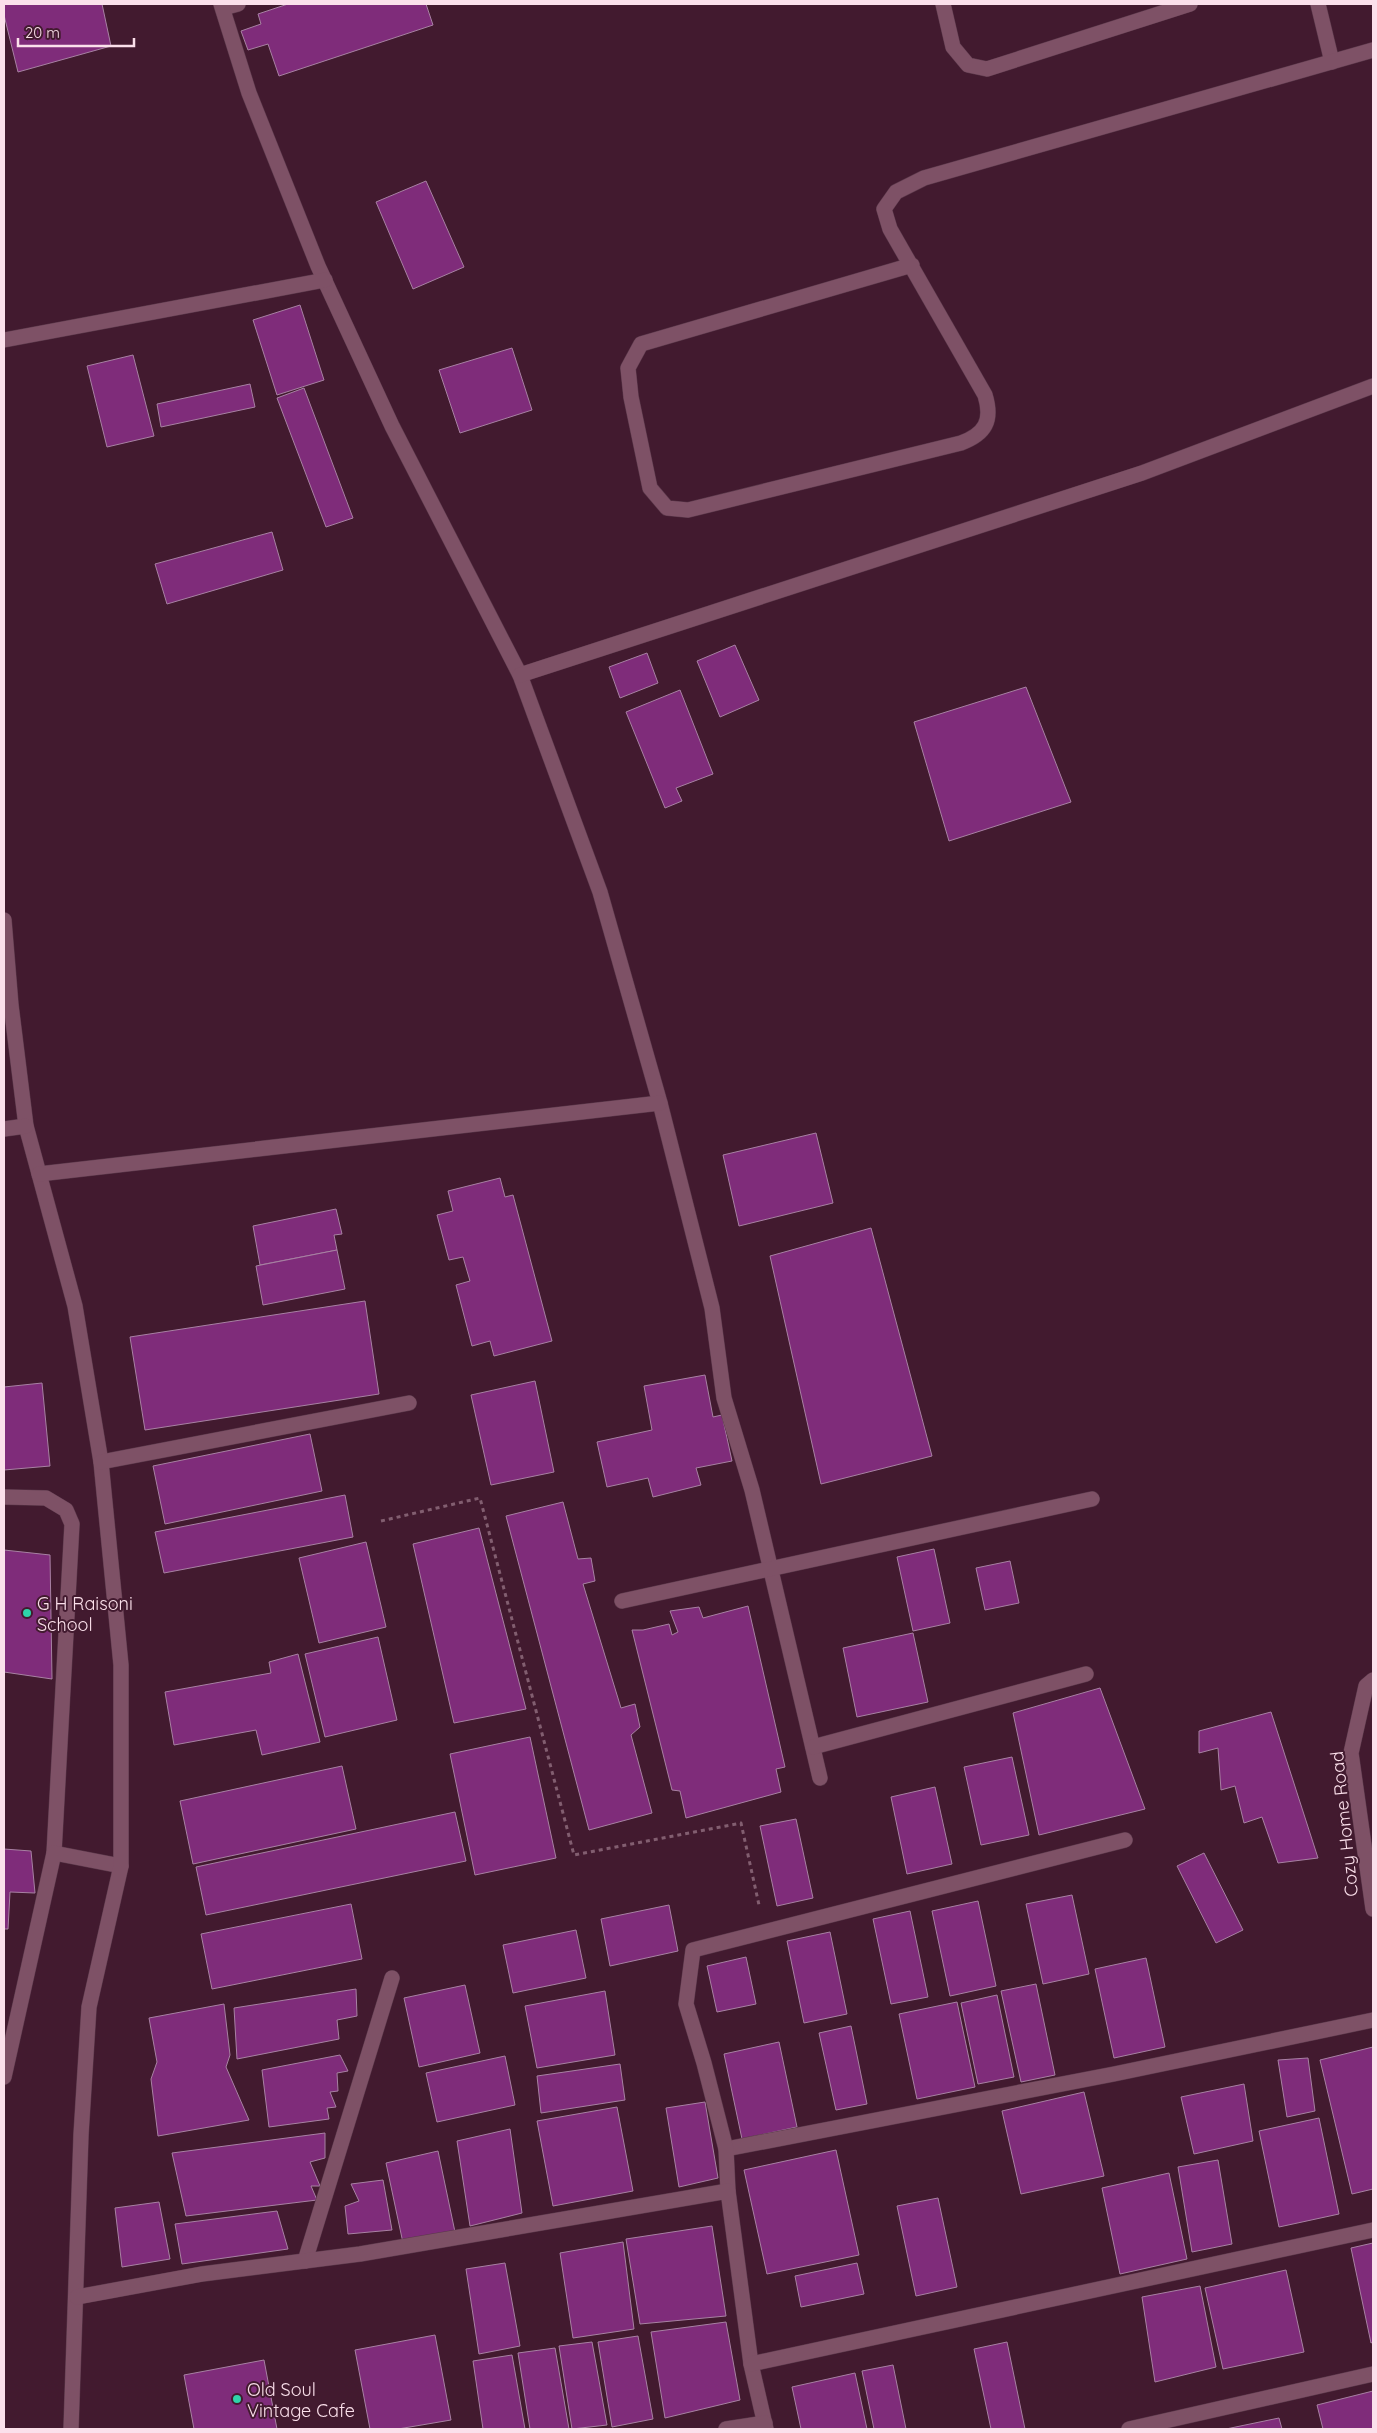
<svg xmlns="http://www.w3.org/2000/svg" width="1377" height="2433" viewBox="0 0 1377 2433" font-family="Quicksand,sans-serif">
	<style>
		.building { fill: #7f2c7a; stroke: #a881a3 }
		.lines { fill: none; stroke-linecap: round; stroke-linejoin: round }
		.lane-casing { stroke: #5a384a; stroke-width: 16 }
		.street-casing { stroke: #5a384a; stroke-width: 16 }
		.path { stroke: #825e70; stroke-width: 3; stroke-dasharray: 4 4; stroke-linecap: butt }
		.lane { stroke: #7e5166; stroke-width: 15 }
		.street { stroke: #7e5166; stroke-width: 15 }
		.poi-dot { fill: #2ed4aa; stroke: #421a2f; stroke-width: 2 }
		.labels { text-anchor: middle; dominant-baseline: central; stroke-width: 4; stroke-linejoin: round; paint-order: stroke }
		.poi-label { font-size: 18px; fill: #fbe0eb; stroke: #421a2f; text-anchor: start }
		.street-label { font-size: 18px; fill: #fbe0eb; stroke: #421a2f }
	</style>
	<rect width="100%" height="100%" fill="#421a2f"/>
	<g class="building">
		<path d="M4,4h98l9,42 -93,26 -14,-57z"/>
		<path d="M288,4h138l7,21 -154,51 -11,-32 -20,6 -7,-19 20,-7 -3,-10z"/>
		<path d="M426,181l38,86 -51,22 -37,-87z"/>
		<path d="M300,305l24,75 -47,15 -24,-75z"/>
		<path d="M512,348l20,62 -72,23 -21,-63z"/>
		<path d="M133,355l21,81 -47,11 -20,-81z"/>
		<path d="M250,384l5,23 -94,20 -4,-23z"/>
		<path d="M304,388l49,130 -27,9 -49,-129z"/>
		<path d="M272,532l11,38 -116,34 -12,-40z"/>
		<path d="M735,645l24,55 -39,17 -23,-56z"/>
		<path d="M647,653l11,30 -38,15 -11,-31z"/>
		<path d="M1026,687l45,115 -122,39 -35,-119z"/>
		<path d="M680,690l33,84 -37,14 6,13 -17,7 -39,-96z"/>
		<path d="M816,1133l17,70 -94,23 -16,-71z"/>
		<path d="M500,1178l5,19 8,-2 39,146 -58,15 -4,-15 -18,5 -16,-61 14,-4 -7,-24 -14,3 -12,-45 16,-4 -5,-20z"/>
		<path d="M336,1209l6,25 -8,1 3,15 -77,15 -7,-39z"/>
		<path d="M871,1228l61,228 -111,28 -51,-228z"/>
		<path d="M337,1250l8,39 -82,16 -7,-39z"/>
		<path d="M365,1301l14,93 -234,36 -15,-93z"/>
		<path d="M705,1375l8,42 9,-2 10,46 -36,7 5,17 -48,12 -5,-19 -41,9 -10,-45 55,-12 -8,-44z"/>
		<path d="M535,1381l19,91 -63,13 -20,-90z"/>
		<path d="M42,1383l8,83 -46,4v-83z"/>
		<path d="M310,1434l12,57 -157,33 -12,-58z"/>
		<path d="M345,1495l8,42 -189,36 -9,-41z"/>
		<path d="M563,1502l15,57 13,-1 4,23 -12,3 38,124 14,-4 5,23 -9,8 21,78 -63,17 -83,-314z"/>
		<path d="M479,1528l47,181 -72,14 -41,-179z"/>
		<path d="M366,1542l20,85 -67,16 -20,-85z"/>
		<path d="M934,1549l16,74 -37,8 -16,-74z"/>
		<path d="M4,1550l46,5 2,124 -48,-7z"/>
		<path d="M1010,1561l9,42 -34,7 -9,-42z"/>
		<path d="M748,1606l37,161 -9,2 5,23 -95,26 -6,-27 -8,-1 -40,-160h11l26,-6 3,11 6,-3 -8,-21 29,-4 4,11z"/>
		<path d="M913,1633l15,69 -71,15 -14,-69z"/>
		<path d="M378,1637l19,83 -72,17 -20,-83z"/>
		<path d="M298,1654l22,88 -58,13 -6,-25 -82,15 -9,-53 106,-19 -2,-11z"/>
		<path d="M1100,1688l45,121 -106,26 -26,-122z"/>
		<path d="M1271,1712l47,146 -40,5 -16,-46 -18,6 -9,-37 -14,4 -3,-42 -19,5v-22z"/>
		<path d="M530,1737l26,121 -81,17 -25,-121z"/>
		<path d="M1012,1757l17,78 -48,10 -17,-78z"/>
		<path d="M342,1766l14,63 -163,35 -13,-63z"/>
		<path d="M935,1787l17,77 -45,10 -16,-77z"/>
		<path d="M455,1812l11,49 -260,54 -10,-48z"/>
		<path d="M796,1819l17,79 -36,8 -17,-80z"/>
		<path d="M4,1849l27,2 4,42 -25,-1 -2,37h-4z"/>
		<path d="M1204,1853l39,77 -27,13 -39,-77z"/>
		<path d="M1072,1895l17,79 -46,10 -17,-80z"/>
		<path d="M978,1901l18,85 -46,10 -18,-85z"/>
		<path d="M351,1904l11,55 -150,30 -11,-55z"/>
		<path d="M669,1905l9,46 -68,15 -9,-47z"/>
		<path d="M910,1911l18,86 -37,7 -18,-85z"/>
		<path d="M576,1930l10,48 -73,15 -10,-48z"/>
		<path d="M830,1932l17,82 -43,9 -17,-82z"/>
		<path d="M746,1957l10,47 -39,8 -10,-46z"/>
		<path d="M1146,1958l19,89 -51,11 -19,-89z"/>
		<path d="M1036,1984l19,91 -34,7 -20,-91z"/>
		<path d="M465,1985l15,68 -61,14 -15,-69z"/>
		<path d="M356,1989l1,27 -20,4 2,19 -102,20 -3,-51z"/>
		<path d="M605,1991l10,64 -78,13 -12,-62z"/>
		<path d="M997,1995l17,82 -36,7 -17,-81z"/>
		<path d="M957,2002l18,85 -58,12 -18,-85z"/>
		<path d="M224,2004l6,51 -4,12 23,53 -91,16 -7,-57 6,-17 -8,-44z"/>
		<path d="M851,2026l16,78 -31,6 -17,-77z"/>
		<path d="M779,2042l18,85 -55,12 -18,-85z"/>
		<path d="M1373,2047v142l-21,5 -32,-134z"/>
		<path d="M340,2055l8,16 -11,2 1,18 -8,1 6,15 -9,1 2,11 -60,8 -7,-57z"/>
		<path d="M505,2056l10,49 -78,17 -11,-49z"/>
		<path d="M1308,2058l7,53 -28,6 -9,-57z"/>
		<path d="M620,2064l5,36 -84,13 -4,-37z"/>
		<path d="M1244,2084l9,57 -59,13 -13,-57z"/>
		<path d="M1084,2092l20,84 -83,18 -19,-83z"/>
		<path d="M705,2102l13,76 -39,9 -13,-79z"/>
		<path d="M617,2107l16,84 -80,15 -16,-85z"/>
		<path d="M1319,2118l20,96 -60,13 -20,-96z"/>
		<path d="M510,2129l12,84 -52,13 -13,-85z"/>
		<path d="M325,2133v25l-15,4 10,24h-9l6,14 -131,16 -14,-63z"/>
		<path d="M836,2150l23,105 -92,19 -23,-104z"/>
		<path d="M438,2151l17,81 -52,11 -17,-80z"/>
		<path d="M1218,2160l14,84 -40,8 -14,-85z"/>
		<path d="M1169,2173l18,86 -67,15 -18,-86z"/>
		<path d="M383,2180l9,50 -44,4 -3,-28 14,-5 -8,-17z"/>
		<path d="M938,2198l19,89 -41,9 -19,-90z"/>
		<path d="M159,2202l11,57 -48,8 -7,-59z"/>
		<path d="M277,2211l11,38 -106,15 -7,-40z"/>
		<path d="M712,2226l14,90 -86,8 -14,-85z"/>
		<path d="M623,2242l11,87 -61,9 -13,-85z"/>
		<path d="M1373,2243v99l-2,1 -20,-95z"/>
		<path d="M505,2263l15,83 -41,8 -13,-85z"/>
		<path d="M857,2263l7,31 -63,13 -6,-31z"/>
		<path d="M1286,2270l18,82 -81,17 -18,-81z"/>
		<path d="M1200,2286l16,81 -61,15 -13,-85z"/>
		<path d="M726,2322l14,78 -75,18 -14,-86z"/>
		<path d="M435,2335l16,85 -53,9h-28l-15,-79z"/>
		<path d="M638,2336l15,83 -41,8 -14,-85z"/>
		<path d="M592,2342l15,83 -35,4 -13,-83z"/>
		<path d="M1007,2342l18,87h-34l-17,-80z"/>
		<path d="M555,2348l14,81h-39l-12,-76z"/>
		<path d="M512,2355l13,74h-42l-10,-68z"/>
		<path d="M264,2360l13,69h-83l-10,-54z"/>
		<path d="M893,2365l13,64h-32l-12,-58z"/>
		<path d="M855,2373l12,56h-66l-9,-42z"/>
		<path d="M1373,2391v38h-50l-6,-24z"/>
		<path d="M1279,2418l3,11h-56z"/>
	</g>
	<g class="lines">
		<g class="lane-casing">
			<g id="lane">
				<path d="M943,4l10,43 15,18 19,4 203,-65"/>
				<path d="M1318,4l14,58"/>
				<path d="M223,8l15,-4"/>
				<path d="M912,265l-271,79 -13,24 3,29 19,91 17,20 21,2 273,-67c24,-9 32,-22 24,-48l-95,-166 -6,-20 12,-17 28,-14 449,-128"/>
				<path d="M4,1497l42,1 20,12 6,14 -18,329"/>
				<path d="M1373,1680l-7,6 -15,67 22,156"/>
				<path d="M4,2077l50,-224 67,13"/>
				<path d="M1129,2429l244,-55"/>
			</g>
		</g>
		<g class="street-casing">
			<g id="street">
				<path d="M221,4l28,89 69,173 74,160 128,249 80,217 60,211 52,205 12,90 28,92 68,288"/>
				<path d="M4,340l321,-60"/>
				<path d="M520,675l622,-202 231,-87"/>
				<path d="M4,920l7,85 15,121 49,180 26,156 20,203v201l-32,141 -8,128 -10,294"/>
				<path d="M4,1129l22,-3"/>
				<path d="M39,1174l621,-71"/>
				<path d="M101,1462l308,-59"/>
				<path d="M622,1601l470,-102"/>
				<path d="M813,1747l273,-73"/>
				<path d="M726,2149l388,-75 259,-54"/>
				<path d="M728,2191l-2,-42 -22,-86 -18,-59 7,-54 432,-110"/>
				<path d="M305,2261l87,-283"/>
				<path d="M77,2297l125,-23 158,-20 368,-63 23,173 15,65"/>
				<path d="M751,2364l622,-134"/>
				<path d="M726,2429l39,-6"/>
			</g>
		</g>
		<path class="path" d="M381,1521l99,-23 94,357 167,-32 18,82"/>
		<use href="#lane" class="lane"/>
		<use href="#street" class="street"/>
	</g>
	<g class="poi-dot">
		<circle cx="27" cy="1613" r="5"/>
		<circle cx="237" cy="2399" r="5"/>
	</g>
	<g class="labels">
		<g class="poi-label">
			<text x="37" y="1603">G H Raisoni<tspan x="37" dy="21">School</tspan></text>
			<text x="247" y="2389">Old Soul<tspan x="247" dy="21">Vintage Cafe</tspan></text>
		</g>
		<g class="street-label">
			<text transform="translate(1344 1824) rotate(-96)">Cozy Home Road</text>
		</g>
	</g>
	<rect width="1377" height="2433" fill="none" stroke="#fbe0eb" stroke-width="10"/>
	<path d="M18 38v8h116v-8" fill="none" stroke="#fbe0eb" stroke-width="2.5"/>
	<text x="25" y="38" font-size="15" fill="#fbe0eb" stroke="#421a2f" stroke-width="4" paint-order="stroke">20 m</text>
</svg>
